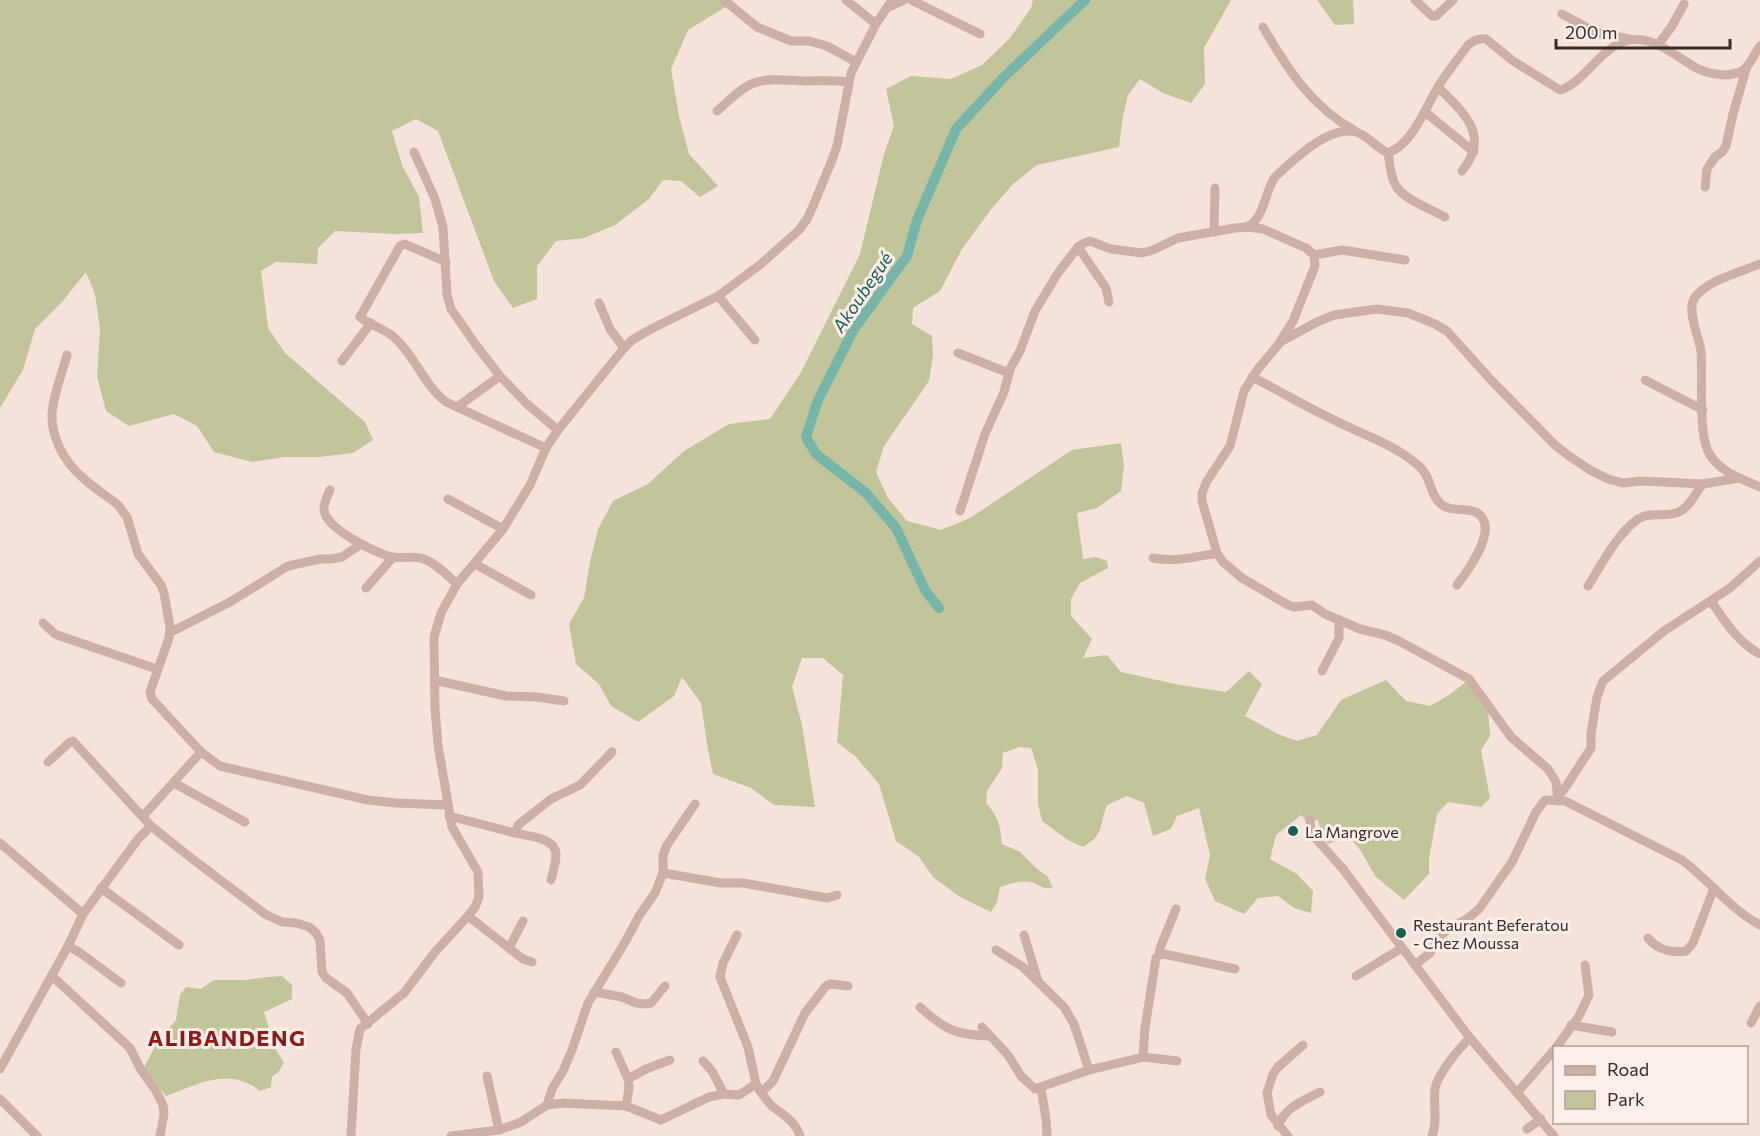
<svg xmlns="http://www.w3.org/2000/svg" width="1760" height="1136" viewBox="0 0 1760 1136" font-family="Commissioner,sans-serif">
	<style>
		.green { fill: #c1c599 }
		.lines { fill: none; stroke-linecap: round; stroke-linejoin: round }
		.river { stroke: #76b5a9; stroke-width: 10 }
		.minor { stroke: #ceafa5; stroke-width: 9 }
		.poi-dot { fill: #186054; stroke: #fceee8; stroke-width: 2 }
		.labels { text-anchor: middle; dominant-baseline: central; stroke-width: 6; stroke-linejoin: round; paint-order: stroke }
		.poi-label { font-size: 16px; fill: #392927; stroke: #fceee8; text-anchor: start }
		.water-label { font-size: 18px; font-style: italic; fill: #186054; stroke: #fceee8 }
		.district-label { font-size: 22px; font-weight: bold; letter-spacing: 1.5px; fill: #911817; stroke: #fceee8 }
	</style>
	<rect width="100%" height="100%" fill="#f5e3db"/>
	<g class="green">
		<path d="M0,0h732v3l-44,27 -17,39 8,47 10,38 29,32 -18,11 -19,-16 -18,-1 -14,19 -34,26 -31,13 -28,3 -19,25v33l-24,9 -19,-27 -56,-150 -22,-12 -24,12 10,34 17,32 4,36 -28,1 -60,-3 -17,17 -1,16 -41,-2 -15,9 7,57 17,25 80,69 8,18 -20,13 -34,4h-35l-32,5 -38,-10 -17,-26 -23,-12 -45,12 -23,-15 -9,-35 3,-47 -5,-35 -9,-22 -24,30 -27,27 -12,41 -23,38z"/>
		<path d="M1033,0h198l-27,48 1,36 -14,19 -28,-10 -23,-14 -12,16 -5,21 -4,31 -82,18 -24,19 -21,24 -30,41 -22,42 -27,17 -1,16 20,12 1,19 -4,26 -45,65 -8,26 12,26 19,23 34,9 29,-12 102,-68 49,-7 3,23 -3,25 -24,17 -20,5 6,46 13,-2 11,4 1,7 -28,15 -9,16v17l21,23 -9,19 24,-3 14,17 59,13 46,7 23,-21 13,13 -17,32 33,18 19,7 20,-6 24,-35 45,-20 20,21 24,5 19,-11 18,-14 21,28 2,27 -9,14 9,48 -9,9 -33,-5 -11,12 -8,45v15l-25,26 -29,-24 -14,-25 -13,-15 -20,8 -6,-9 -4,-15 -11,1 -6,-6 -25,20 -6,24 27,15 16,17 -2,22 -17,-5 -16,-12 -20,2 -14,16 -29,-13 -10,-22 5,-24 -11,-47 -22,8 -6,13 -18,7 -9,-33 -17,-7 -20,9c-8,21 -2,29 -24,42l-15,-7 -26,-19 -4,-17v-35l-7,-21 -12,-1 -16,6 -1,15 -15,23 -1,12c13,14 14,23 16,41l18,8 16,16 12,9 5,11c-14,2 -13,-5 -23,-6 -11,-2 -21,2 -30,5l-3,15 -6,10 -31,-15 -27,-20 -14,-20 -23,-16 -17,-57 -23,-27 -19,-15 6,-67 -20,-17h-21l-10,29 10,38 13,82 -41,-2 -23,-17 -38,-14 -5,-24 -7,-47 -19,-26 -8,19 -36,26 -27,-16 -12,-22 -23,-20 -7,-40 15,-26 6,-36 8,-33 15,-28 35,-17 36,-33 45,-27 41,-5 30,-45 60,-120 24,-100 10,-28 -8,-37 25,-13 40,3 31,-14 28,-27 21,-30z"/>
		<path d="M1317,0h36l1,24 -19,1z"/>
		<path d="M282,976l10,9v14l-28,13 11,36 9,15 -5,8 -7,6 -1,10 -11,4c-31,-25 -62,-7 -94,5l-23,-27 15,-28 18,-21 4,-25 6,-8 15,2 13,-9h31l23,-3z"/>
	</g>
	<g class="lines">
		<path class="river" d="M939,608l-14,-18 -29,-62 -30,-35 -50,-39 -10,-17 12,-37 36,-71 53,-73 10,-36 39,-91 48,-52 81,-77"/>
		<g class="minor">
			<path d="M724,0l33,27 34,14h18l18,5 29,16"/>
			<path d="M846,0l30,24"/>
			<path d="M911,0l69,34"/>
			<path d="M1415,0l17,16h4l17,-16"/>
			<path d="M889,7l15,-7"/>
			<path d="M1562,14l33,18 34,7"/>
			<path d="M1263,27c25,43 48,79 92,104"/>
			<path d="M1658,45l14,-19 12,-22"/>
			<path d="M1438,87c26,26 53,48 24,84"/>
			<path d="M717,111c11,-9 23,-23 37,-28 17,-6 35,-2 52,-2 15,0 28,-1 42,1"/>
			<path d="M1425,112l49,40"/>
			<path d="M414,152l21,47 8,28 4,68 4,14 25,36 24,31 27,28 31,26"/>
			<path d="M1388,153c2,11 2,23 8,33 7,13 35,23 49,31"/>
			<path d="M1705,187l2,-18 8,-12 7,-5 4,-6 7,-32 14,-48"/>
			<path d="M1247,227c18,-9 17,-34 28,-50 18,-17 54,-52 81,-45 12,3 20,16 32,21 25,-9 37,-45 50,-66 9,-15 20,-28 30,-42 6,-5 11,-7 18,-6l27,22 47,29c24,-7 40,-42 66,-49 26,-7 46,13 67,25 9,6 20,8 30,9 9,0 15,-1 22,-6 6,-6 10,-16 15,-23"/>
			<path d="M1214,232l1,-44"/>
			<path d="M1078,247l28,41 3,14"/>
			<path d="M1314,255l28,-5 63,10"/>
			<path d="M446,262l-41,-18 -5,2 -40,71c11,9 26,12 36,22 20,19 28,46 50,63l100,46"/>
			<path d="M1760,264c-19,8 -59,18 -67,37 -5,12 6,37 8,50 2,26 -3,79 7,100 9,20 34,28 52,36"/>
			<path d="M718,296l37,44"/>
			<path d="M599,303l11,26 14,19"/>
			<path d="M1282,341l35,-19 17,-7 43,-6 31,4 27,11 12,7 44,49 64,65 14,11 21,14 18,9 15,4 18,-2 62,3"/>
			<path d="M958,353l51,20"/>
			<path d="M67,355c-5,19 -14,40 -15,59 -1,23 12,47 29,62 11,11 25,19 37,29l9,12 11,37 23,31 3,8 6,34 -1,11 -19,54 2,7 49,53 19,14 148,34 28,3 51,2"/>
			<path d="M342,361l29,-38"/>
			<path d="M1252,377c28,14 54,30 82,43 29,15 60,24 85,46 13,11 10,29 23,39 12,9 33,-1 41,14 10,17 -16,53 -26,66"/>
			<path d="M1645,380l58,30"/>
			<path d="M457,407l43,-31"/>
			<path d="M330,490c-2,5 -6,12 -6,18 -2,19 51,45 68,49 10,2 22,-2 32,2 13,5 23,16 33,25"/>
			<path d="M448,499l55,30"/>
			<path d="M960,511l25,-77 19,-42 6,-23 10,-18 15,-40 23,-38 20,-26 6,-4 6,-2 21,8 31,4 11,-3 25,-12 57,-10 12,-1 16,2 43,19 8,7 1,11 -22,55 -15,24 -20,24 -14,22 -14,55 -23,35 -5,12v8l15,52 6,9 19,16 46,27 6,2 18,-2 13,9 35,15 25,6 14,6 70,38 42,58 37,32 8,13 2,19"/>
			<path d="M1153,558c22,4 42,-1 64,-5"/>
			<path d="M475,564l56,31"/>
			<path d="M1588,586c14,-22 28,-51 50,-67 12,-8 28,-1 41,-7 11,-5 16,-19 24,-28l36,-6"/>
			<path d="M366,588l27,-31"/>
			<path d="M1711,601c14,20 27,42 49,53"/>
			<path d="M43,623l12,11 8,3 94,32"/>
			<path d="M171,632l59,-30 58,-36 32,-7h11l11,-2 19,-13"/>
			<path d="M1322,671l17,-33v-18"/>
			<path d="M434,680l72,16 31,1 27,4"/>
			<path d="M48,762l22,-20 3,-1 78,85 35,28 79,60 17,8 14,1 13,4 7,6 4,7 2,32 4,6 21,15 21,31"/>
			<path d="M174,783l71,39"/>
			<path d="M1557,796l6,-5 28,-43v-14l6,-37 6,-16 61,-50 66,-43 30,-27"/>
			<path d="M143,816l58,-64"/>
			<path d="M449,816l66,17 3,-8 33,-26 29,-14 32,-33"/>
			<path d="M1310,820l1,13 32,36 127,169 84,98"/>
			<path d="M515,833c12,3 41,4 41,22 0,8 -3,17 -5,25"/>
			<path d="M0,843l83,71"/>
			<path d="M663,873l58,10h22l17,3 67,12 10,-3"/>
			<path d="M101,888l78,57"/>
			<path d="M468,916l55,43 9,3"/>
			<path d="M1024,935l14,46"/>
			<path d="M1648,938c10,12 22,15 38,13l7,-8 21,-55"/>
			<path d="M68,946l11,6 42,31"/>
			<path d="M509,948l14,-27"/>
			<path d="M1159,955l5,-1 71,15"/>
			<path d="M1415,965l15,-12 9,-16 11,-9 17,-9 12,-10 33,-47 24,-50 9,-12 20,1 117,59c27,20 48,49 78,65"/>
			<path d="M52,976l78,72 11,22 15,21 7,14 1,9 -4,22"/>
			<path d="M1356,976l46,-28"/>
			<path d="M594,992l28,5 14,6 9,1 6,-1 14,-17"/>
			<path d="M920,1007c25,23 36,28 70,29"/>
			<path d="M1751,1023l9,-17"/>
			<path d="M1571,1025l41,7"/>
			<path d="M982,1027l26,28 13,21 14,13 54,-19 -15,-46 -10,-17 -41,-40 -27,-17"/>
			<path d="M1556,1048l23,-32 10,-21 -4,-30"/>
			<path d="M616,1052l12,27"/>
			<path d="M1143,1057l34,4"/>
			<path d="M703,1061l9,10 12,23"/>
			<path d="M0,1069l68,-123 15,-32 55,-75 13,-13"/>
			<path d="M1089,1070l54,-13 2,-29 11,-70 3,-3 1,-7 16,-39"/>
			<path d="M487,1076l12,54"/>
			<path d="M756,1084l4,7 6,-3 7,-7 32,-68 21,-27 4,-2 18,2"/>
			<path d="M1041,1088l5,31 1,17"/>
			<path d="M760,1091c4,5 8,12 13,16 12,9 22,14 27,29"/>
			<path d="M1517,1093l37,-43"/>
			<path d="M0,1099l37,37"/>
			<path d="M547,1105l15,-2 64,3 35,14 48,-23 15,-3 15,1 17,-11 -8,-37 -28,-70 3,-14 14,-28"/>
			<path d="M626,1106l3,-18 -1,-9 18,-10 24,-9"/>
			<path d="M1278,1126c7,-19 25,-25 42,-34"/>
			<path d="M1527,1129l14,-10"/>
			<path d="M351,1136l5,-87 4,-20 44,-36 31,-41 33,-36 7,-9 4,-10 -1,-25 -26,-45 -14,-82 -3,-36 -1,-72 7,-24 16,-29 46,-55 27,-44 16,-37 12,-18 66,-82 8,-8 21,-12 65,-32 43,-32 38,-34 8,-11 7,-15 18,-44 5,-14 14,-73 25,-49 16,-24"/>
			<path d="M451,1136l48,-6 22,-8 26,-17 5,-16 11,-18 9,-21 16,-47 36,-59 15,-28 16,-23 8,-20v-18l4,-10 28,-41"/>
			<path d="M1288,1136l-17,-21 -4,-22 6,-19 5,-7 25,-22"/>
			<path d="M1432,1136c6,-14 1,-32 3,-47 2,-14 24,-41 35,-51"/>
		</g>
	</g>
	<g class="poi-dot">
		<circle cx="1293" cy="831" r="6"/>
		<circle cx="1401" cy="933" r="6"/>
	</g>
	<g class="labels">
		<g class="poi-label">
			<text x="1305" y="831">La Mangrove</text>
			<text x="1413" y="924">Restaurant Beferatou<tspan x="1413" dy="18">- Chez Moussa</tspan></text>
		</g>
		<g class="water-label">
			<text transform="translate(862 292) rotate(-56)">Akoubegué</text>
		</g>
		<g class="district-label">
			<text x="227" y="1037">ALIBANDENG</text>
		</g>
	</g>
	<rect x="1553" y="1046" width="195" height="78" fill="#fceee8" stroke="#ae9f9b" stroke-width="1.5"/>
	<rect x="1565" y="1066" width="30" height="9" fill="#ceafa5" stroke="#ae9f9b" stroke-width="1.5"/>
	<text x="1607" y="1076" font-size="18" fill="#392927">Road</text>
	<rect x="1565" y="1091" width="30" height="18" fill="#c1c599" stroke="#ae9f9b" stroke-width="1.5"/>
	<text x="1607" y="1106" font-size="18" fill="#392927">Park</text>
	<path d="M1556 39v9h174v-9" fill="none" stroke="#392927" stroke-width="3"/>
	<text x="1565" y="39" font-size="18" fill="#392927" stroke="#fceee8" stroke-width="4.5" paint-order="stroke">200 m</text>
</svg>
